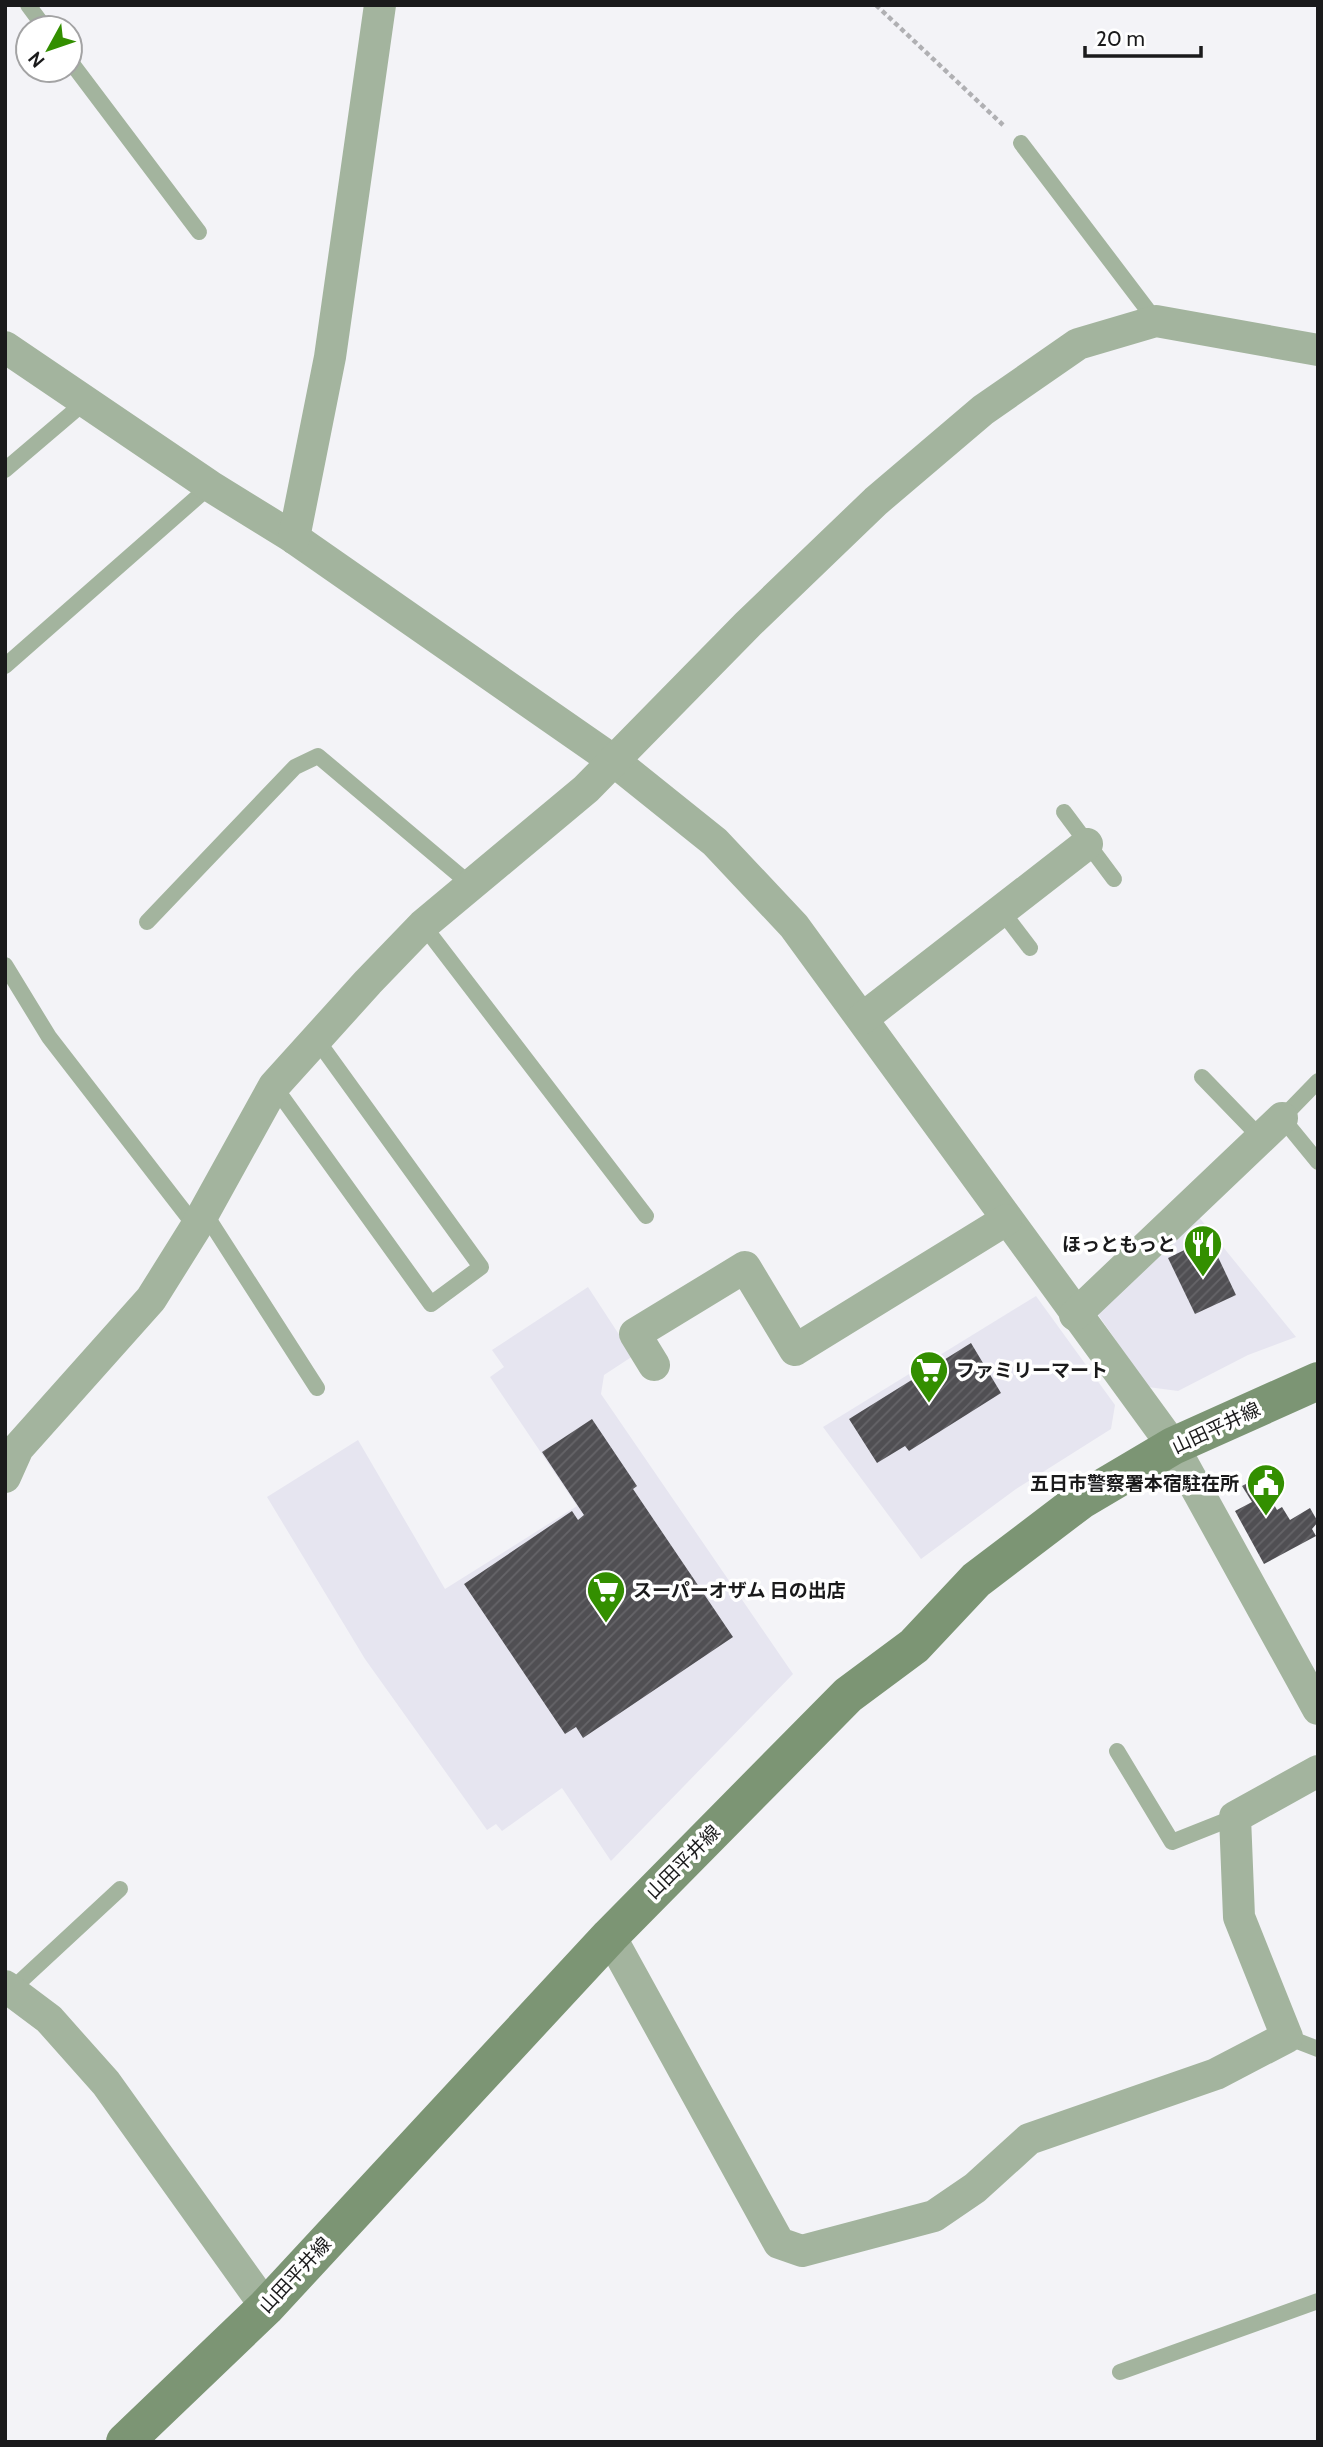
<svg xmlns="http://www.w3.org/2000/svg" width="1323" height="2447" viewBox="0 0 1323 2447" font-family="Cabin,'Noto Sans JP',sans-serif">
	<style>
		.built { fill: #e6e5f0 }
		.building { fill: url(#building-hatch) }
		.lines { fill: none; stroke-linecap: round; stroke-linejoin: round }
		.path { stroke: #b0b0b3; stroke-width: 4.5; stroke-dasharray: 5 3.5; stroke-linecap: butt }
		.lane { stroke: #a3b49e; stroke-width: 16 }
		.street { stroke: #a3b49e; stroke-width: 32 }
		.secondary { stroke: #7c9574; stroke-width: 38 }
		.labels { text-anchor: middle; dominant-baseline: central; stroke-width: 7; stroke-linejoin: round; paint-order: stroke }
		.poi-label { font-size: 19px; font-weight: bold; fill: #1a1a1b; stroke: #fff; text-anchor: end }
		.street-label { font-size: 19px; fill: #1a1a1b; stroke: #fff }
	</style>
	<defs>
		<pattern id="building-hatch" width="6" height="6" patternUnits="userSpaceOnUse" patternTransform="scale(1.75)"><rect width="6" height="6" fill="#504f53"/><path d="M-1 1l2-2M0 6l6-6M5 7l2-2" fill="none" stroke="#656468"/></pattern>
	</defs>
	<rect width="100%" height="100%" fill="#f3f3f7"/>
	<g class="built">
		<path d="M1198,1216l98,121 -48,18 -70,36 -30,-4 -51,-74z"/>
		<path d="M588,1287l45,69 -29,19 -3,19 192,280 -182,187 -49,-73 -60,43 -6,-7 -9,6 -122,-171 -98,-162 91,-57 87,149 132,-83 -87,-129 14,-10 -12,-17z"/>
		<path d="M1036,1296l79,109 -4,24 -95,60 -95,70 -98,-132z"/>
	</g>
	<g class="building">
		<path d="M1209,1238l27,57 -41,19 -27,-56z"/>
		<path d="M971,1343l30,50 -92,58 -4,-5 -28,17 -28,-44z"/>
		<path d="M592,1419l45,67 -4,3 100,148 -150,101 -7,-11 -11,7 -101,-150 108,-73 6,9 6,-5 -42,-63z"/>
		<path d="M1259,1477l18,33 5,-3 8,13 20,-12 8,14 -6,7 4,7 -52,28 -29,-53 17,-9 -10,-16z"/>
	</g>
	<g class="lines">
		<path class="path" d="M876,5l127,120"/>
		<g class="lane">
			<path d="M28,5l17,23"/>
			<path d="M70,61l129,171"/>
			<path d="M1021,143l135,178"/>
			<path d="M5,470l81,-69"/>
			<path d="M5,666l205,-180"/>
			<path d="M1064,812l50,67"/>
			<path d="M1001,910l29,38"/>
			<path d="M147,922l148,-155 23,-11 153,129"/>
			<path d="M423,925l223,291"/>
			<path d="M5,965l44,72 147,190"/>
			<path d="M1202,1077l59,61"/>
			<path d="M1318,1081l-36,37 36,44"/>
			<path d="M274,1086l157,218 50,-37 -164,-227"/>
			<path d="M204,1212l113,176"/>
			<path d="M1117,1751l55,91 63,-25"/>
			<path d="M11,1990l109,-101"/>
			<path d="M1287,2037l31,12"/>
			<path d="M1120,2372l198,-71"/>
		</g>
		<g class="street">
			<path d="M5,347l205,139 84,52 320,223 101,81 79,84 379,520 145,263"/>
			<path d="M294,538l36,-181 50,-352"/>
			<path d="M863,1018l224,-174"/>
			<path d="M1075,1315l207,-197"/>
			<path d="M654,1365l-19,-31 110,-67 50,83 211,-130"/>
			<path d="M5,1477l13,-29 133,-149 45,-72 78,-141 94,-104 55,-57 163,-136 162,-165 128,-123 107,-91 95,-66 78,-23 162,29"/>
			<path d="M610,1936l169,307 23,8 132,-35 41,-28 54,-49 187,-65 71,-37 -48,-120 -4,-100 83,-46"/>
			<path d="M5,1986l44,33 57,64 160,224"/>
		</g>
		<path class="secondary" d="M125,2442l141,-135 344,-371 238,-241 66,-49 62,-66 104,-79 93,-55 145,-65"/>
	</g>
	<defs>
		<g id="restaurant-pin" transform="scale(2.0125)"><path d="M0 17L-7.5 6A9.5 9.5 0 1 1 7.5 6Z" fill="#338f00" stroke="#fff"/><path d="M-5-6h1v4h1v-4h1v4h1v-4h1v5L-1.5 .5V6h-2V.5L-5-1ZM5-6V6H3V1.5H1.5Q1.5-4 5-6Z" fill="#fff"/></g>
		<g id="supermarket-pin" transform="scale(2.0125)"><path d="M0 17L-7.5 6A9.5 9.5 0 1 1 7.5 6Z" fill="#338f00" stroke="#fff"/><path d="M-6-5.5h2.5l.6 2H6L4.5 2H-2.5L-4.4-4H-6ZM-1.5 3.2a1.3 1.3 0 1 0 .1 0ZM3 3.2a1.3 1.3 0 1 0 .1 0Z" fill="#fff"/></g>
		<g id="civic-pin" transform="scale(2.0125)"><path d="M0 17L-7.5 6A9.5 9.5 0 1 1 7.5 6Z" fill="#338f00" stroke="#fff"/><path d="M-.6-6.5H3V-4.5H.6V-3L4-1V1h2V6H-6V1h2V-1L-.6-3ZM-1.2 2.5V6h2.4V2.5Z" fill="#fff"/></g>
	</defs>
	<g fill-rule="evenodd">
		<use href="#restaurant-pin" x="1203" y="1244"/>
		<use href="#supermarket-pin" x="929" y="1370"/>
		<use href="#civic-pin" x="1266" y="1483"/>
		<use href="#supermarket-pin" x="606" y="1590"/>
	</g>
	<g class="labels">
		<g class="poi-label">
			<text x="1176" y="1244">ほっともっと</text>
			<text x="956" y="1370" text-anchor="start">ファミリーマート</text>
			<text x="1239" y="1483">五日市警察署本宿駐在所</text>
			<text x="633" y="1590" text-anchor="start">スーパーオザム 日の出店</text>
		</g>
		<g class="street-label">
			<text transform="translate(1216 1428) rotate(-25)">山田平井線</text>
			<text transform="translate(683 1862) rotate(-45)">山田平井線</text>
			<text transform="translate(295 2275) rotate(-47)">山田平井線</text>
		</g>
	</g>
	<rect width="1323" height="2447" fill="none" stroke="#1a1a1b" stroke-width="14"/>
	<g transform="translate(49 49) rotate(230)"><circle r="33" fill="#ffffff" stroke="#a3a3a4" stroke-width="2"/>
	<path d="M0-5L12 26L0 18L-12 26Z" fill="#338f00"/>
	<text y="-10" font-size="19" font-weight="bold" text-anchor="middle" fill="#1a1a1b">N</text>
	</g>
	<path d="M1085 46v10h116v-10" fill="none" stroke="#1a1a1b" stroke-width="3.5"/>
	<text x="1096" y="46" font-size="21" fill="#1a1a1b" stroke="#ffffff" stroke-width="5" paint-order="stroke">20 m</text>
</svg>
